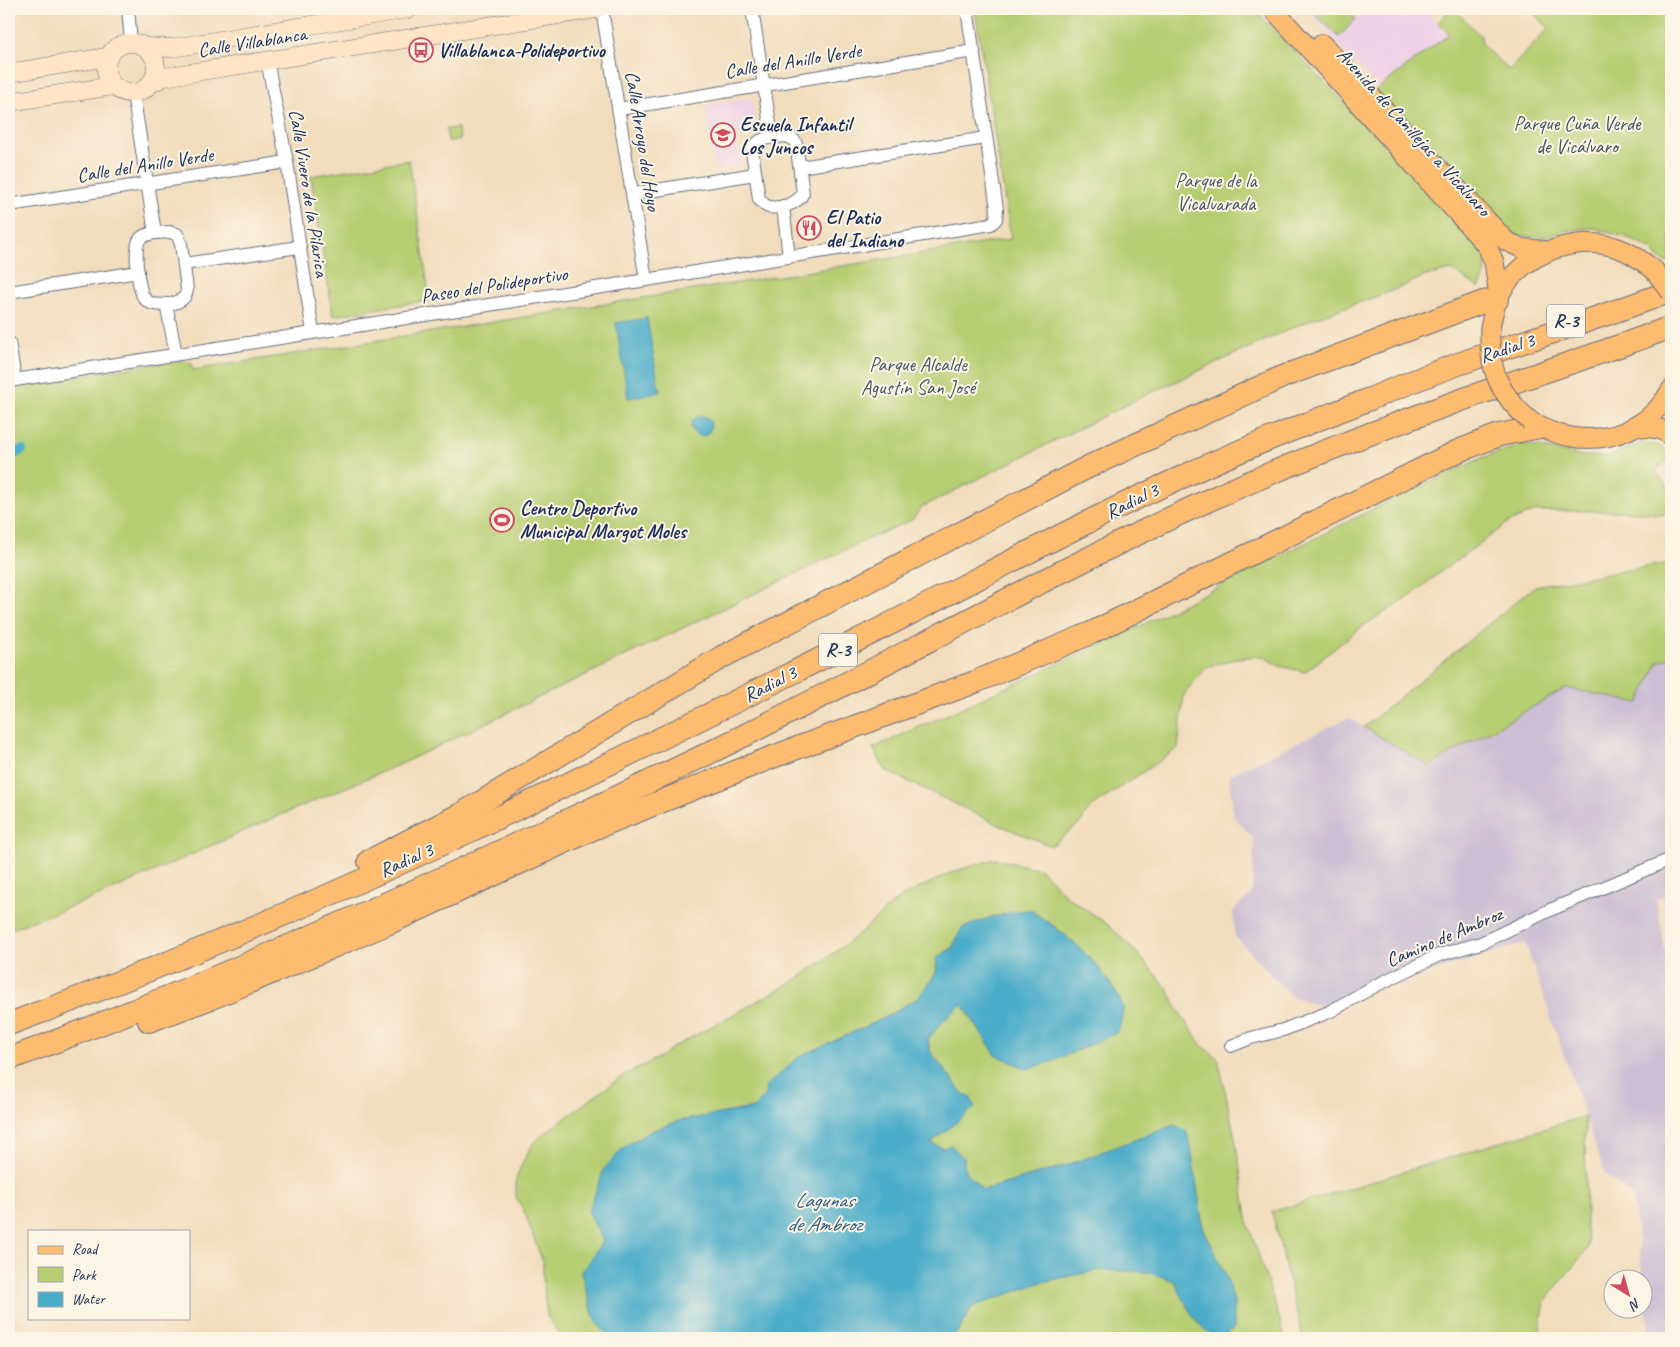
<svg xmlns="http://www.w3.org/2000/svg" width="1680" height="1347" viewBox="0 0 1680 1347" font-family="Caveat,sans-serif">
	<style>
		.built { fill: #eed0e7 }
		.industrial { fill: #ccbed3 }
		.green { fill: #b6cd71; stroke: #687e68 }
		.water { fill: #4aacc9; stroke: #326e94 }
		.lines { fill: none; stroke-linecap: round; stroke-linejoin: round }
		.canal { stroke: #4aacc9; stroke-width: 10 }
		.minor-casing { stroke: #666c7f; stroke-width: 14 }
		.secondary-casing { stroke: #666c7f; stroke-width: 19 }
		.primary-casing { stroke: #666c7f; stroke-width: 21 }
		.motorway-casing { stroke: #666c7f; stroke-width: 24 }
		.minor { stroke: #fff; stroke-width: 12 }
		.secondary { stroke: #ffe4c6; stroke-width: 18 }
		.primary { stroke: #febc70; stroke-width: 19 }
		.motorway { stroke: #febc70; stroke-width: 22 }
		.primary-bridge-casing { stroke: #666c7f; stroke-width: 21; stroke-linecap: butt }
		.primary-bridge { stroke: #febc70; stroke-width: 19 }
		.labels { text-anchor: middle; dominant-baseline: central; stroke-width: 4; stroke-linejoin: round; paint-order: stroke }
		.shield { fill: #fcf5e5; stroke: #5e6a86; stroke-width: 1 }
		.shield-label { font-size: 19px; font-weight: bold; fill: #1b2f5e }
		.street-label { font-size: 20px; fill: #1b2f5e; stroke: #fcf5e5 }
		.poi-label { font-size: 20px; font-weight: bold; fill: #1b2f5e; stroke: #fcf5e5; text-anchor: start }
		.park-label { font-size: 20px; fill: #425663; stroke: #fcf5e5 }
		.water-label { font-size: 21px; font-style: italic; fill: #2b5b83; stroke: #fcf5e5 }
	</style>
	<rect width="100%" height="100%" fill="#fcf5e5"/>
	<filter id="ink" filterUnits="userSpaceOnUse"><feTurbulence type="fractalNoise" baseFrequency=".02" numOctaves="2"/><feDisplacementMap in="SourceGraphic" scale="10" xChannelSelector="R" yChannelSelector="G"/><feConvolveMatrix kernelMatrix="1 2 1 2 8 2 1 2 1" color-interpolation-filters="sRGB"/></filter>
	<filter id="wash" filterUnits="userSpaceOnUse"><feTurbulence type="fractalNoise" baseFrequency=".0096" numOctaves="4" result="noise"/><feDisplacementMap in="SourceGraphic" scale="20" xChannelSelector="R" yChannelSelector="G"/><feGaussianBlur stdDeviation="1.12" result="paint"/><feColorMatrix in="noise" values="0 0 0 0 0 0 0 0 0 0 0 0 0 0 0 0 0 1.4 0 .05"/><feComposite in="paint" operator="in"/></filter>
	<g filter="url(#wash)">
		<rect width="100%" height="100%" fill="#f1dcbb"/>
		<g class="built">
			<path d="M1306,9h117l26,25 -71,53z"/>
			<path d="M751,98l5,32 -20,4 5,32 -26,4 -10,-65z"/>
		</g>
		<path class="industrial" d="M1671,657v236l-15,6 15,85v354h-21l-17,-142 -28,-22 -80,-231 -204,63 -30,-10 -56,-60 -2,-25 19,-18 2,-54 -20,-22 -5,-42 119,-57 82,48 136,-78 73,15 19,-41z"/>
		<g class="green">
			<path d="M975,9h279l127,132 104,115c2,13 1,21 -6,32l-27,-18 -27,6 -28,13 -85,30 -166,76 -224,112 -10,13 -44,19 -465,224 -136,58 -173,77 -85,32v-543l170,-27 12,2 2,8 818,-131z"/>
			<path d="M1309,9h36l11,10 -17,18z"/>
			<path d="M1529,9h142v253h-7l-14,-13 -19,-10 -37,-11 -25,2 -23,6 -13,1 -20,-3 -35,-33 -102,-111 73,-56 -11,-11 11,-13 7,1 25,25 1,9 27,25 40,-42z"/>
			<path d="M458,128l2,12 -12,1 -2,-12z"/>
			<path d="M409,160l21,140 -97,16 -22,-140z"/>
			<path d="M1641,443l17,2 13,8v4l-16,14 16,20v24l-46,-4h-89l-27,11 -67,49 -30,24 -49,31 -58,46 -25,-6 -18,-10 -23,2 -33,9 -22,27 -6,54 -89,61 -9,14 -29,23 -52,-21 -114,-55 -12,-22 249,-113 265,-133 95,-44 41,-14 60,12h26z"/>
			<path d="M1663,564l8,2v91l-13,5 -19,41 -73,-15 -137,78 -65,-39 171,-141z"/>
			<path d="M994,859l47,10 24,26 42,29 28,27 32,37 11,22 24,36 16,12 17,79 13,87 27,80 10,34h-334l7,-6 14,-25 70,-25 57,-12 48,2 27,9 24,43 14,-79 -9,-17 -12,-80 -5,-18 -203,60 -18,-19 -1,-13 -34,-15 41,-45 -8,-4 -33,-43 -2,-13 15,-17 19,-17 34,51 128,-47c-17,-35 -43,-58 -71,-83l-91,3 -10,20 -15,10 -1,15 -17,24 -35,21 -119,78 -12,12 -75,13 -74,48 -7,20 6,52 -22,31 14,49 15,17h-48l-15,-22 -4,-36v-17l-18,-50 -9,-16v-17l4,-12 7,-14 7,-12 9,-8 81,-59 38,-19 10,-8 122,-67 47,-33 26,-21 24,-22 14,-10 45,-22z"/>
			<path d="M1585,1116l1,113 3,18 -44,54 -6,37h-236l-31,-126z"/>
		</g>
		<g class="water">
			<path d="M647,318l12,70h2v4l-33,6 -12,-75z"/>
			<circle cx="701" cy="426" r="10"/>
			<path d="M1029,909c33,22 73,53 90,90 2,3 5,7 4,10 0,8 -3,16 -5,23l-64,29 -27,8 -31,-14 -34,-51 -19,17 -15,18 2,12 33,43 8,4 4,9 -44,36 12,5 8,-3 13,13 1,13 18,19 76,-22 115,-43 12,5 5,18 12,80 23,47 8,27v26c-3,2 -6,5 -10,6 -23,9 -41,-37 -50,-53l-27,-9 -48,-2 -57,12 -70,25 -14,25 -7,6h-341l-15,-17 -14,-49 22,-31 -15,-29 16,-43 21,-23 26,-15 27,-10 75,-13 12,-12 1,-10 33,-29 85,-39 35,-21 17,-24 1,-15 15,-10 10,-20 29,-11z"/>
		</g>
		<g class="lines">
			<path class="canal" d="M9,457l13,-7"/>
		</g>
	</g>
	<g filter="url(#ink)">
		<g class="lines">
			<g class="minor-casing">
				<g id="minor">
					<path d="M128,9l3,33"/>
					<path d="M602,9l44,271"/>
					<path d="M752,9l20,128"/>
					<path d="M267,60l20,102 26,171"/>
					<path d="M133,93l22,140"/>
					<path d="M619,109l355,-58"/>
					<path d="M786,136l6,2 4,5 7,50c-5,11 -23,16 -34,14 -5,-1 -7,-5 -10,-8l-7,-49c6,-13 20,-13 34,-14z"/>
					<path d="M800,167l186,-29"/>
					<path d="M632,194l123,-20"/>
					<path d="M9,205l278,-43"/>
					<path d="M783,206l6,51"/>
					<path d="M169,232l8,2 4,10 6,45c0,2 -1,5 -2,7 -7,10 -32,12 -40,3 -7,-7 -12,-52 -5,-60 6,-7 20,-6 29,-7z"/>
					<path d="M184,264l115,-17"/>
					<path d="M9,292l129,-20"/>
					<path d="M166,304l10,50"/>
					<path d="M9,342l6,38"/>
					<path d="M9,381l625,-99 357,-58 5,-5 1,-10 -30,-200"/>
					<path d="M1231,1046l20,-8 32,-8 46,-18 46,-26 64,-31 42,-12 69,-33 121,-51"/>
				</g>
			</g>
			<g class="secondary-casing">
				<g id="secondary">
					<circle cx="131" cy="68" r="25"/>
					<path d="M146,47l26,1 237,-39"/>
					<path d="M9,73l98,-16"/>
					<path d="M151,83l13,-6 12,-2 420,-66"/>
					<path d="M9,102l104,-16"/>
				</g>
			</g>
			<g class="primary-casing">
				<g id="primary">
					<path d="M1273,9l214,237 7,16 5,34"/>
					<path d="M1322,44l184,197 15,7 27,3"/>
					<path d="M1490,328c2,-10 4,-20 8,-30 19,-41 70,-62 113,-52 17,4 30,14 43,24"/>
					<path d="M1530,421c49,31 111,21 141,-31"/>
					<path d="M1635,426l25,3 11,7"/>
				</g>
			</g>
			<g class="motorway-casing">
				<g id="motorway">
					<path d="M369,861l94,-48 259,-156 368,-191 194,-90 199,-74 14,-2"/>
					<path d="M149,1021l65,-24 173,-73 208,-96 175,-70 205,-76 116,-49 365,-181 43,-17 41,-8"/>
					<path d="M9,1024c157,-58 312,-123 463,-194 130,-61 258,-126 386,-190 112,-56 221,-117 335,-168 58,-27 118,-50 177,-73 31,-13 62,-26 94,-37 69,-24 139,-45 207,-71"/>
					<path d="M9,1059c185,-69 367,-149 546,-233 69,-32 138,-64 206,-99 150,-75 296,-157 448,-227 84,-38 169,-70 255,-101 69,-24 139,-46 207,-72"/>
				</g>
			</g>
			<use href="#minor" class="minor"/>
			<use href="#secondary" class="secondary"/>
			<use href="#primary" class="primary"/>
			<use href="#motorway" class="motorway"/>
			<g class="primary-bridge-casing">
				<g id="primary-bridge">
					<path d="M1654,270l17,22"/>
					<path d="M1490,328c-2,41 9,66 40,93"/>
				</g>
			</g>
			<use href="#primary-bridge" class="primary-bridge"/>
		</g>
	</g>
	<defs>
		<g id="bus-ring" transform="scale(1.25)"><circle r="9.5" fill="#fcf5e5" stroke="#d1495b" stroke-width="1.5"/><path d="M-5-6H5V4H4V6H2V4H-2V6H-4V4H-5ZM-3.5-4V0h7V-4ZM-3.5 1.2v1.5H-2V1.2ZM2 1.2v1.5H3.5V1.2Z" fill="#d1495b"/></g>
		<g id="school-ring" transform="scale(1.25)"><circle r="9.5" fill="#fcf5e5" stroke="#d1495b" stroke-width="1.5"/><path d="M0-5L7-2L0 1L-7-2ZM-4 1L0 2.5L4 1V4Q0 6-4 4Z" fill="#d1495b"/></g>
		<g id="restaurant-ring" transform="scale(1.25)"><circle r="9.5" fill="#fcf5e5" stroke="#d1495b" stroke-width="1.5"/><path d="M-5-6h1v4h1v-4h1v4h1v-4h1v5L-1.5 .5V6h-2V.5L-5-1ZM5-6V6H3V1.5H1.5Q1.5-4 5-6Z" fill="#d1495b"/></g>
		<g id="stadium-ring" transform="scale(1.25)"><circle r="9.5" fill="#fcf5e5" stroke="#d1495b" stroke-width="1.5"/><path d="M0-5a6.5 5 0 1 0 0 10a6.5 5 0 1 0 0-10ZM-3.5-1.8h7v3.6h-7Z" fill="#d1495b"/></g>
	</defs>
	<g fill-rule="evenodd">
		<use href="#bus-ring" x="421" y="50"/>
		<use href="#school-ring" x="723" y="135"/>
		<use href="#restaurant-ring" x="809" y="228"/>
		<use href="#stadium-ring" x="502" y="520"/>
	</g>
	<g class="labels">
		<g class="shield">
			<rect x="1547" y="304.5" width="38" height="33" rx="4"/>
			<rect x="819" y="633.5" width="38" height="33" rx="4"/>
		</g>
		<g class="shield-label">
			<text x="1566" y="321">R-3</text>
			<text x="838" y="650">R-3</text>
		</g>
		<g class="street-label">
			<text transform="translate(252 42) rotate(-9)">Calle Villablanca</text>
			<text transform="translate(793 61) rotate(-9)">Calle del Anillo Verde</text>
			<text transform="translate(1414 132) rotate(48)">Avenida de Canillejas a Vicálvaro</text>
			<text transform="translate(643 141) rotate(81)">Calle Arroyo del Hoyo</text>
			<text transform="translate(145 165) rotate(-9)">Calle del Anillo Verde</text>
			<text transform="translate(309 193) rotate(81)">Calle Vivero de la Pilarica</text>
			<text transform="translate(494 285) rotate(-9)">Paseo del Polideportivo</text>
			<text transform="translate(1507 348) rotate(-18)">Radial 3</text>
			<text transform="translate(1132 501) rotate(-26)">Radial 3</text>
			<text transform="translate(770 684) rotate(-27)">Radial 3</text>
			<text transform="translate(406 860) rotate(-24)">Radial 3</text>
			<text transform="translate(1444 937) rotate(-23)">Camino de Ambroz</text>
		</g>
		<g class="poi-label">
			<text x="438" y="50">Villablanca-Polideportivo</text>
			<text x="740" y="124">Escuela Infantil<tspan x="740" dy="23">Los Juncos</tspan></text>
			<text x="826" y="217">El Patio<tspan x="826" dy="23">del Indiano</tspan></text>
			<text x="520" y="508">Centro Deportivo<tspan x="520" dy="23">Municipal Margot Moles</tspan></text>
		</g>
		<g class="park-label">
			<text x="1577" y="123">Parque Cuña Verde<tspan x="1577" dy="23">de Vicálvaro</tspan></text>
			<text x="1216" y="180">Parque de la<tspan x="1216" dy="23">Vicalvarada</tspan></text>
			<text x="918" y="364">Parque Alcalde<tspan x="918" dy="23">Agustín San José</tspan></text>
		</g>
		<g class="water-label">
			<text x="824" y="1200">Lagunas<tspan x="824" dy="24">de Ambroz</tspan></text>
		</g>
	</g>
	<rect width="1680" height="1347" fill="none" stroke="#fcf5e5" stroke-width="30"/>
	<rect x="28" y="1230" width="162" height="90" fill="#fcf5e5" stroke="#a2a6af"/>
	<rect x="38" y="1246" width="25" height="8" fill="#febc70" stroke="#a2a6af"/>
	<text x="72" y="1254" font-size="15" fill="#1b2f5e">Road</text>
	<rect x="38" y="1267" width="25" height="15" fill="#b6cd71" stroke="#a2a6af"/>
	<text x="72" y="1280" font-size="15" fill="#1b2f5e">Park</text>
	<rect x="38" y="1292" width="25" height="15" fill="#4aacc9" stroke="#a2a6af"/>
	<text x="72" y="1304" font-size="15" fill="#1b2f5e">Water</text>
	<g transform="translate(1628 1294) rotate(143)"><circle r="24" fill="#fcf5e5" stroke="#a2a6af"/>
	<path d="M0-4L9 19L0 12L-9 19Z" fill="#d1495b"/>
	<text y="-8" font-size="14" font-weight="bold" text-anchor="middle" fill="#1b2f5e">N</text>
	</g>
</svg>
